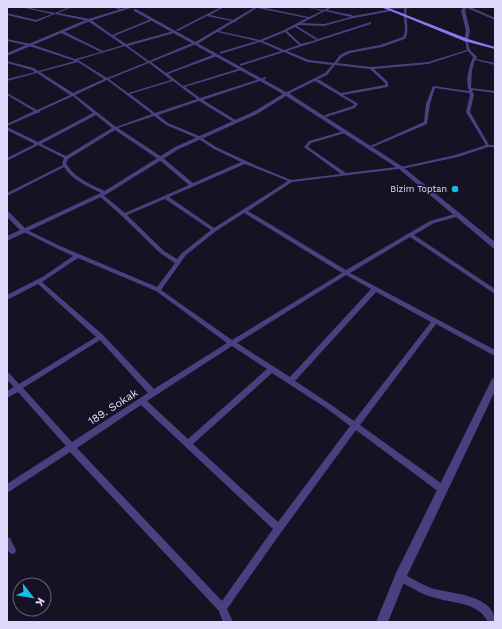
<svg xmlns="http://www.w3.org/2000/svg" width="502" height="629" viewBox="0 0 502 629" font-family="'Work Sans',sans-serif">
	<style>
		.lines { fill: none; stroke-linecap: round; stroke-linejoin: round }
		.minor { fill: #4a407f; fill-rule: evenodd }
		.tertiary { fill: #4a407f; fill-rule: evenodd }
		.secondary { fill: #8977f3; fill-rule: evenodd }
		.poi-dot { fill: #15bcea; stroke: #171124; stroke-width: 1.5 }
		.labels { text-anchor: middle; dominant-baseline: central; stroke-width: 3; stroke-linejoin: round; paint-order: stroke }
		.far-poi-label { font-size: 9px; fill: #e0d8fc; stroke: #171124; text-anchor: end }
		.street-label { font-size: 11px; fill: #e0d8fc; stroke: #171124 }
	</style>
	<rect width="100%" height="100%" fill="#171124"/>
	<g class="lines">
		<g class="minor">
			<path d="M20,7h5l30,6 14,-6h3l-14,6 32,6 22,16 39,-16v2l-37,15 12,8 48,-13v2l-46,13 21,15 48,-20 34,-20 -24,-5 -29,15 -2,-1 45,-23h3l-14,8 23,5 22,-13h6l48,10 13,-6 -17,-4 19,3 5,-3h3l-5,3 25,5 1,1 39,-7 -1,2 -42,8 -25,7 -25,-1 -2,1 21,13 53,-17v2l-84,27 22,9 25,3 6,-8 8,-4 32,-6 23,-8c5,-9 -2,-20 2,-30h2c-3,11 4,22 -2,32l-23,8 -32,6 -8,4 -5,6 34,4 57,-5 39,-12 -2,-10 1,-1 1,1 3,10 7,7 -1,2 19,4v2l-20,-5 -3,10 -1,18 24,3v2l-23,-3 2,5 -4,17 19,33h6v2h-7l-30,10 -52,11 -114,14 -44,29 98,59 84,-49 28,-8 2,1v2l-26,7 -20,12 81,54v5l-85,-57 -60,36 145,77v6l-59,-32 -76,101 85,61 1,3 -1,3 -3,1 -3,-1 -83,-62 -79,108 -50,71 6,13h-10l-4,-11 -149,-159 -63,41v-9l59,-38 -48,-54 -11,6v-7l7,-4 -7,-7v-8l2,1 10,11 77,-47 -58,-53 -31,16v-5l37,-19 29,-20 -17,-8 -36,-18 3,-2 2,1 35,17 97,41 18,-24 -15,-10 -38,-37 -24,-21v-1h4l23,19 64,-28 -31,-26 -43,-29 -47,29 -2,4c8,15 26,22 41,29v2h-4c-14,-7 -30,-13 -39,-27l-57,29v-3l56,-28 -1,-2 2,-5 -26,-13 -31,16v-3l28,-14 -28,-14v-3l31,15 55,-29 -20,-17 -33,15 -1,2h-2l-30,13v-2l27,-13 -27,-16v-2l30,17 33,-15 -33,-22 -30,8v-2l28,-7 -3,-2 -25,-7v-2l27,7 4,3 37,-10 -46,-15 -22,-5v-2l24,5 44,15 26,-7 -40,-19v-2h2l40,20 20,-6 -35,-24 -33,-7 -19,8 -29,-7v-2l29,7 16,-6zM257,8l50,10 -23,12 -24,10 -41,-9 15,-9h2v-1zM325,11l26,6 -27,7 -22,-1zM295,27l21,13 -15,4 -14,-13zM217,32l40,9 -37,11v2l40,-12 21,9 -41,13v2l44,-14 23,10 25,3 -7,8 -38,19 3,1 25,-12 39,23 -1,2 -28,9 -1,1 2,1 29,-9 3,-4 -1,-1 -14,-8 45,-8v-5l-14,-13 54,-5 40,-13 5,6c-4,10 -8,23 -4,34l-36,-5 -7,18 -2,18 -54,24 3,1 54,-23 3,-20 5,-16 34,5 1,2 -4,17 20,33 -31,10 -49,11 -60,7 -38,-26 3,-4 34,-10v-2h-1l-35,10 -5,6 37,27 -50,6 -34,-14 -41,-19 -17,-11 -31,-13 -10,-8 41,-14 36,22h2v-2l-34,-21 63,-21v-2l-66,21 -15,-11 56,-17v-2l-58,18 -15,-12 49,-18v-2h-2l-49,19 -15,-11 48,-19zM285,32l14,13 -15,5 -21,-9zM125,46l22,16 -40,16 -29,-18zM78,62l26,17 -31,14 -33,-21zM149,63l22,17 -43,13 -19,-14zM335,65l35,4 15,14v2l-44,8 -23,-14 9,-4zM107,80l45,34 -36,13 -41,-32zM173,81l24,18 -42,14 -25,-19zM96,115l16,13 -46,28 -25,-12zM154,116l12,9 31,13 17,11 27,13 -48,21 -31,-26 -44,-29zM245,164l43,17 -74,47 -45,-31zM165,199l46,31 -29,23 -5,6 -13,-8 -37,-36zM244,213l98,60 -110,67 -71,-50 25,-35 30,-24zM78,258l78,33 71,52 -73,46 -51,-54 -61,-53zM346,275l25,14 -81,88 -53,-34zM376,292l55,30 -77,99 -24,-17 -35,-23zM100,340l48,53 -76,49 -49,-54zM232,346l35,23 -79,70 -41,-38zM272,373l54,35 24,18 -72,96 -85,-78zM141,405l132,124 -51,72 -145,-153z"/>
			<path d="M113,7h4l7,3 -2,1z"/>
			<path d="M7,537l3,1 6,12 -1,3 -3,1c-7,-3 -5,-11 -5,-17z"/>
			<path d="M400,573c11,4 20,11 31,15 19,6 64,6 64,34h-7c-10,-20 -33,-18 -52,-24 -10,-2 -19,-7 -28,-12 -5,-3 -10,-4 -12,-9l1,-3z"/>
		</g>
		<g class="tertiary">
			<path d="M128,7h6l-44,14 -83,35v-3l81,-34z"/>
			<path d="M385,7h56l-56,2 -2,-1z"/>
			<path d="M464,7h6l25,11v2l-28,-12 -2,2 5,21 -2,9 -2,1 -2,-1 2,-9 -5,-21z"/>
			<path d="M134,9h2l150,83 5,-1v1l-1,2 113,73 92,75v6h-2l-94,-79 -113,-73 -29,18 -78,35 -72,45 -100,47v-5l13,-6 -13,-13v-6l2,1 16,16 78,-36 72,-45 78,-35 30,-18 -149,-83z"/>
			<path d="M495,378v13l-90,189 -17,42h-12l20,-49 96,-194z"/>
		</g>
		<path class="secondary" d="M381,7h5l82,32 27,8v2l-31,-8z"/>
	</g>
	<circle class="poi-dot" cx="455" cy="189" r="4"/>
	<g class="labels">
		<g class="far-poi-label">
			<text x="447" y="189">Bizim Toptan</text>
		</g>
		<g class="street-label">
			<text transform="translate(113 407) rotate(-33)">189. Sokak</text>
		</g>
	</g>
	<rect width="502" height="629" fill="none" stroke="#e0d8fc" stroke-width="16"/>
	<g transform="translate(32 597) rotate(121)"><circle r="19" fill="#171124" stroke="#67617a"/>
	<path d="M0-3L7 15L0 10L-7 15Z" fill="#15bcea"/>
	<text y="-6" font-size="11" font-weight="bold" text-anchor="middle" fill="#e0d8fc">K</text>
	</g>
</svg>
